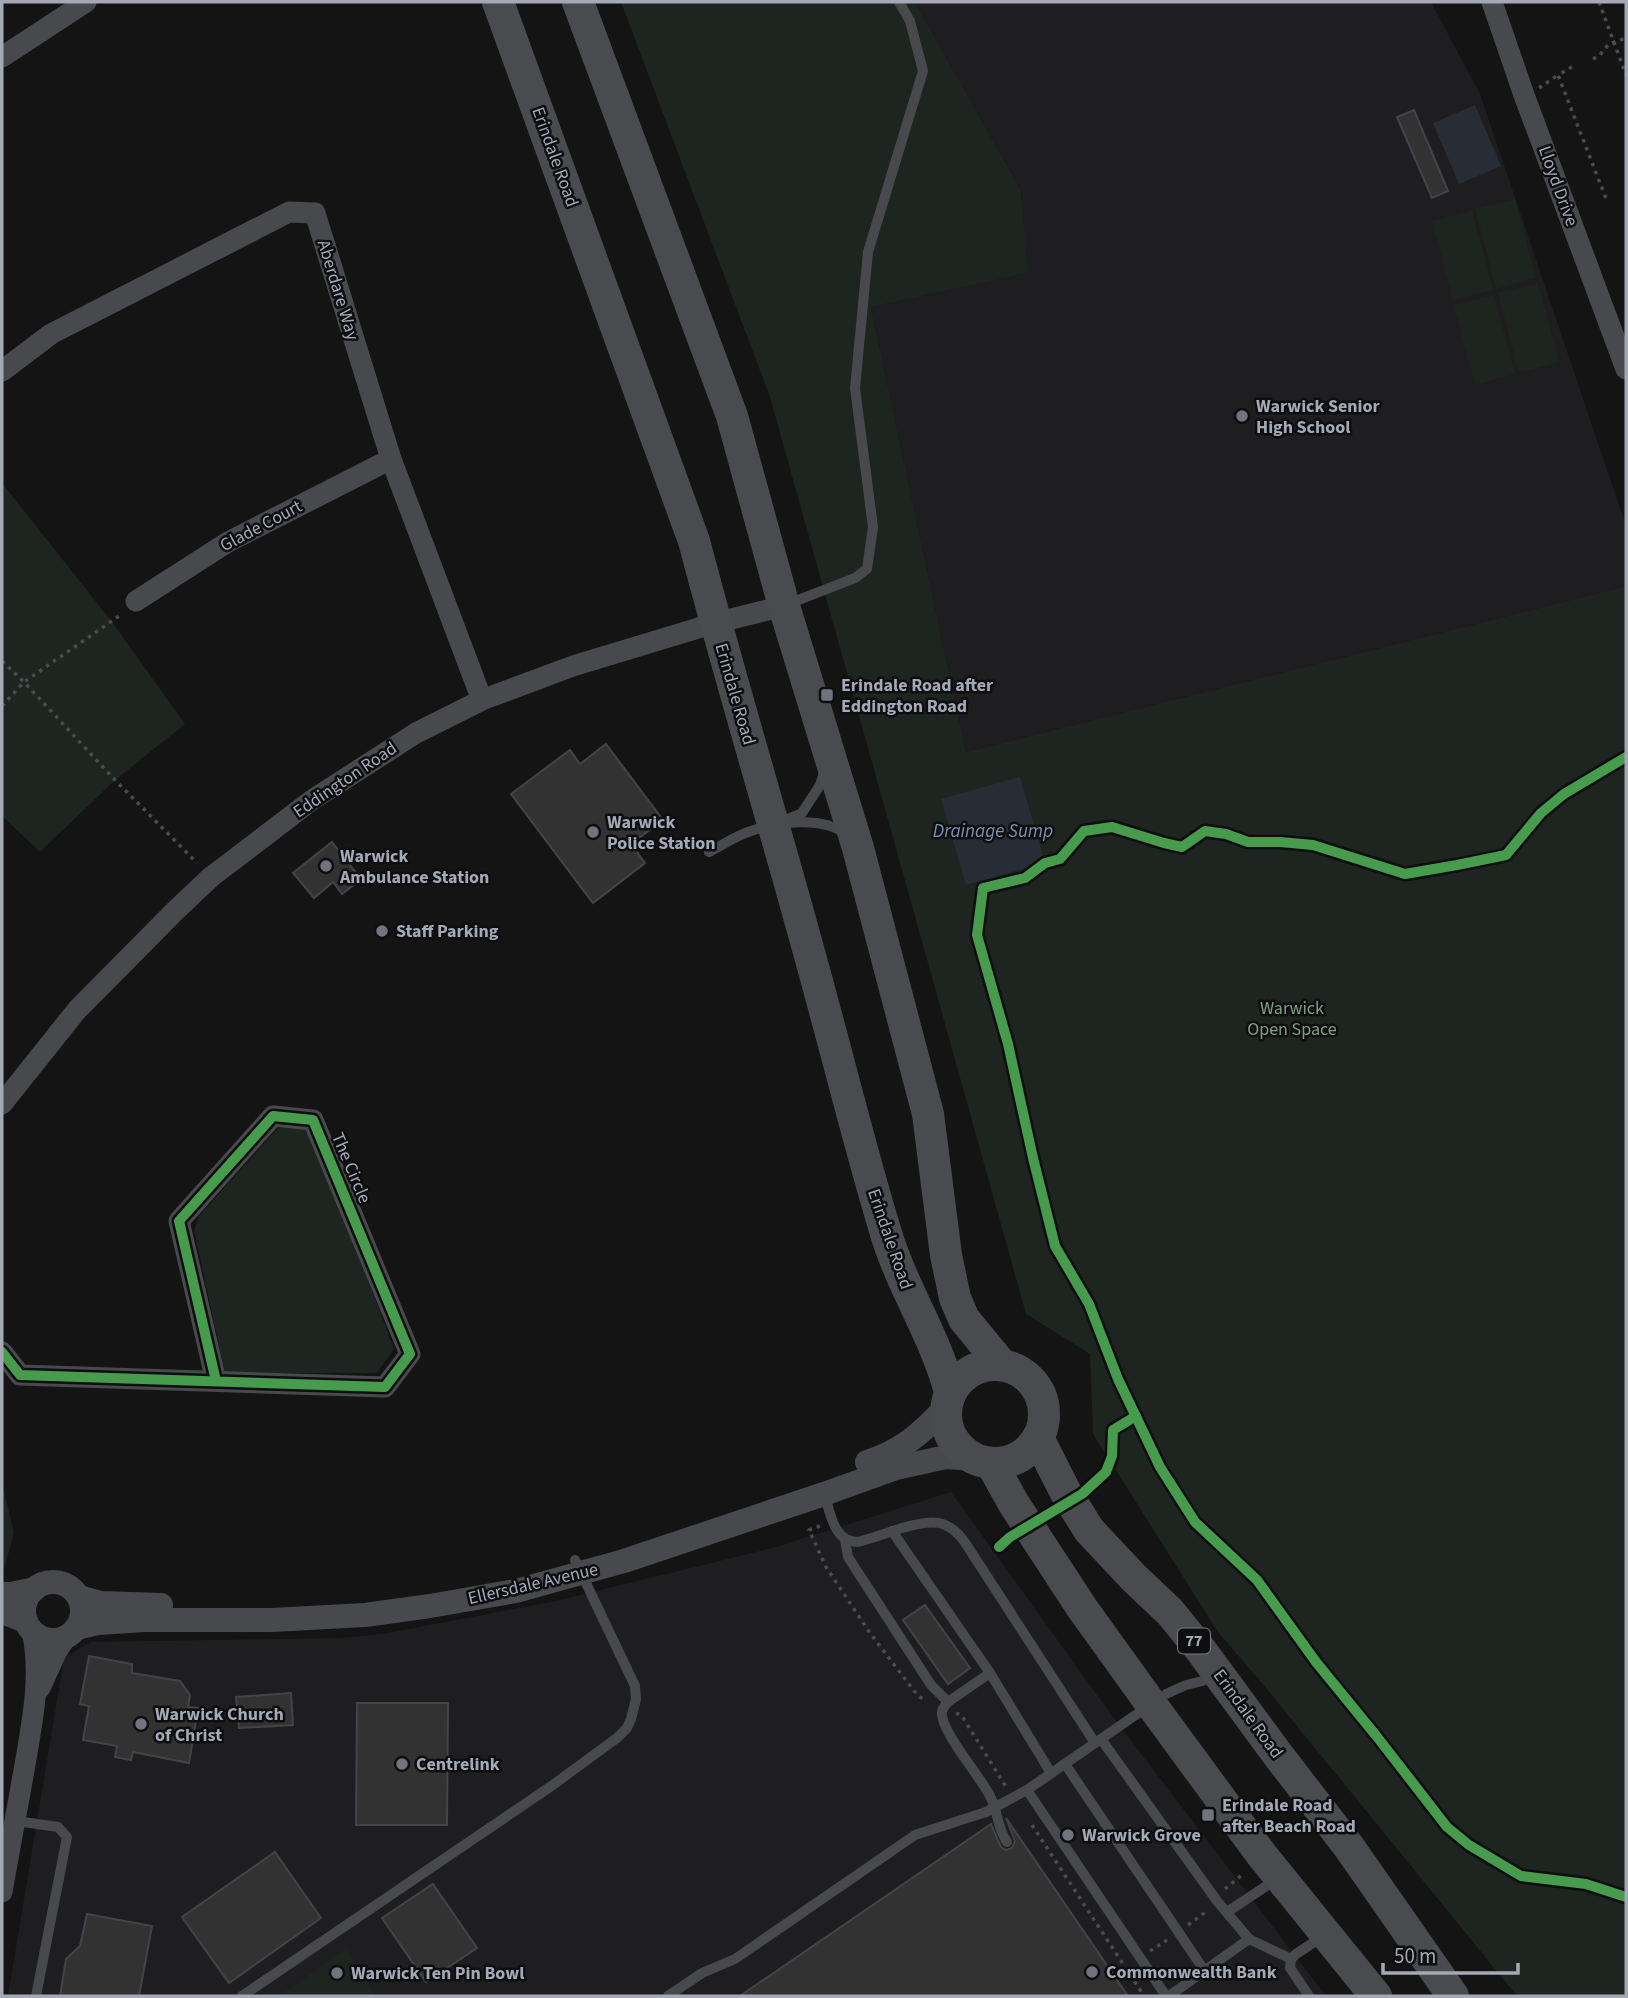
<svg xmlns="http://www.w3.org/2000/svg" width="1628" height="1998" viewBox="0 0 1628 1998" font-family="'Source Sans 3',sans-serif">
	<style>
		.built { fill: #1e1e20 }
		.green { fill: #1e241f }
		.water { fill: #282d35 }
		.building { fill: #323233; stroke: #434448; stroke-width: 2 }
		.lines { fill: none; stroke-linecap: round; stroke-linejoin: round }
		.path { stroke: #4a4a4f; stroke-width: 3.5; stroke-dasharray: 3.5 5; stroke-linecap: butt }
		.service { stroke: #48494d; stroke-width: 10 }
		.minor { stroke: #48494d; stroke-width: 21 }
		.tertiary { stroke: #48494d; stroke-width: 24 }
		.primary { stroke: #4a4b4f; stroke-width: 32 }
		.cycleway-casing { stroke: #0e0e10; stroke-width: 15 }
		.cycleway { stroke: #469c4c; stroke-width: 10 }
		.poi-dot { fill: #72747d; stroke: #0e0e10; stroke-width: 2.5 }
		.labels { text-anchor: middle; dominant-baseline: central; stroke-width: 5; stroke-linejoin: round; paint-order: stroke }
		.shield { fill: #0e0e10; stroke: #787a84; stroke-width: 2 }
		.shield-label { font-size: 16px; font-weight: bold; fill: #a5a8b5 }
		.street-label { font-size: 18px; fill: #a5a8b5; stroke: #0e0e10 }
		.poi-label { font-size: 18px; font-weight: bold; fill: #a5a8b5; stroke: #0e0e10; text-anchor: start }
		.park-label { font-size: 18px; fill: #7ca081; stroke: #0e0e10 }
		.water-label { font-size: 19px; font-style: italic; fill: #7c93af; stroke: #0e0e10 }
	</style>
	<rect width="100%" height="100%" fill="#141414"/>
	<g class="built">
		<path d="M915,2h516l49,92 146,432v60l-660,166 -95,-445 156,-34 -6,-83z"/>
		<path d="M951,1492l159,221 216,283h-1318l56,-338 27,-16 249,-4 42,-4 174,-33 220,-54z"/>
	</g>
	<g class="green">
		<path d="M621,2h294l106,188 7,83 -157,34 95,445 660,-166v1410h-109l-251,-308 -48,-56 -125,-198 -3,-80 -64,-40 -256,-917z"/>
		<path d="M1515,199l21,79 -40,11 -21,-80z"/>
		<path d="M1472,210l21,80 -40,10 -21,-79z"/>
		<path d="M1538,283l21,79 -40,11 -21,-80z"/>
		<path d="M1494,295l21,79 -40,11 -21,-80z"/>
		<path d="M2,483l110,139 73,102 -70,56 -75,72 -38,-36z"/>
		<path d="M298,1124l13,4 83,221 -17,24h-152l-31,-143 5,-14 78,-87z"/>
		<path d="M2,1482l12,51 -10,36h-2z"/>
		<path d="M346,1949l30,47h-97z"/>
	</g>
	<g class="water">
		<path d="M1475,105l26,61 -42,18 -26,-61z"/>
		<path d="M1020,777l25,86 -79,22 -25,-86z"/>
	</g>
	<g class="building">
		<path d="M1414,110l34,81 -16,7 -35,-81z"/>
		<path d="M606,744l57,76 -32,24 14,19 -52,40 -82,-109 59,-44 10,14z"/>
		<path d="M332,842l29,37 -19,15 -9,-12 -19,16 -21,-25z"/>
		<path d="M925,1605l45,63 -22,16 -45,-64z"/>
		<path d="M89,1656l43,8v9l48,8 10,14 -2,12 10,1 -9,55 -56,-11 -2,8 -16,-3 2,-11 -34,-6 6,-34 -9,-2z"/>
		<path d="M291,1693l2,32 -54,3 -3,-31z"/>
		<path d="M357,1703h91l-1,122h-91z"/>
		<path d="M1006,1818l122,178h-388l251,-172 10,23 5,3 6,-2 3,-7z"/>
		<path d="M275,1852l46,66 -92,65 -47,-66z"/>
		<path d="M433,1884l44,64 -51,34 -44,-64z"/>
		<path d="M87,1914l65,12 -13,70h-79l6,-37 14,-13z"/>
	</g>
	<g class="lines">
		<g class="path">
			<path d="M1599,2l27,73"/>
			<path d="M1593,59l7,-4 9,-11 17,-6"/>
			<path d="M1572,67l-14,8 49,126"/>
			<path d="M1539,88l19,-13"/>
			<path d="M2,661l22,21 91,98 82,83"/>
			<path d="M2,706l22,-24 98,-68"/>
			<path d="M820,1526l-11,4 17,37 44,66 48,63 5,3"/>
			<path d="M956,1713l6,3 44,71"/>
			<path d="M1032,1825l112,171"/>
			<path d="M1225,1889l17,-14"/>
			<path d="M1188,1925l19,-14"/>
			<path d="M1150,1951l17,-11"/>
			<path d="M1115,1977l12,-9"/>
		</g>
		<g class="service">
			<path d="M788,604l67,-26 12,-9 6,-42 -18,-139 13,-136 55,-181 -13,-50 -11,-19"/>
			<path d="M785,820l17,-7 18,-28 5,-15"/>
			<path d="M709,852c12,-6 25,-15 39,-20 28,-10 75,-17 99,3"/>
			<path d="M824,1494c7,19 9,48 34,48 15,-4 29,-9 44,-14 28,-8 46,-11 64,16l129,199"/>
			<path d="M892,1531l98,142 61,100"/>
			<path d="M845,1540l3,17 83,128 17,17"/>
			<path d="M990,1673l-42,29c-3,4 -5,5 -6,9 -3,19 39,66 48,85 8,15 7,32 17,46"/>
			<path d="M1101,1739l116,162 32,38 42,20"/>
			<path d="M1065,1764l139,206"/>
			<path d="M16,1821l42,6 9,10 -31,159"/>
			<path d="M1227,1912l50,-33"/>
			<path d="M242,1996l308,-209 67,-49 10,-10 4,-9 5,-20 -1,-13 -60,-126"/>
			<path d="M668,1996l34,-23 33,-14 180,-124 71,-23 41,-22"/>
			<path d="M1166,1996l-139,-206 139,-96 20,-9 29,-7"/>
			<path d="M1169,1996l80,-57"/>
			<path d="M1309,1996l-19,-28 1,-9 5,-5 29,-19"/>
		</g>
		<g class="minor">
			<path d="M1492,2l32,93 102,274"/>
			<path d="M2,57l84,-55"/>
			<path d="M2,371l49,-37 238,-122 26,1 76,246 91,241"/>
			<path d="M136,601l92,-59 163,-83"/>
			<path d="M2,1104l75,-94 98,-99 36,-34 101,-77 104,-67 66,-33 91,-34 142,-43 69,-17"/>
			<path d="M2,1352l18,23 365,12 25,-33 -97,-234 -40,-4 -94,105 37,160"/>
			<path d="M40,1688l16,-35 10,-16"/>
			<path d="M2,1892c8,-46 17,-92 25,-139 7,-41 14,-81 5,-123"/>
		</g>
		<g class="tertiary">
			<path d="M867,1462c34,-11 54,-28 78,-54"/>
			<circle cx="53" cy="1611" r="29"/>
			<path d="M2,1594h9l24,-5"/>
			<path d="M79,1597l22,6 60,2"/>
			<path d="M2,1612l24,9"/>
			<path d="M76,1628l22,-5 47,-3h127l93,-5 65,-9 86,-15 108,-30 200,-67 72,-26 50,-11 28,2"/>
		</g>
		<g class="primary">
			<path d="M498,2l196,539c40,153 87,305 128,459 21,77 40,154 63,230 16,56 50,105 65,162"/>
			<path d="M578,2l154,414 52,190 74,242 70,266 18,141 9,43 9,21 37,45"/>
			<circle cx="995" cy="1414" r="49"/>
			<path d="M1038,1438l28,55 23,37 45,48 36,34 30,37 78,106 71,92 104,149"/>
			<path d="M991,1463l23,41 68,104 69,96 110,150 115,142"/>
		</g>
		<g class="cycleway-casing">
			<g id="cycleway">
				<path d="M1626,757l-62,37 -23,19 -35,42 -49,10 -52,9 -92,-29 -33,-3h-32l-22,-8 -21,-3 -23,16 -18,-4 -52,-16 -28,4 -24,28 -15,4 -20,15 -42,10 -6,47 31,109 25,114 22,88 34,58 29,75 42,88 35,55 62,58 59,82 62,76 69,89 22,18 52,31 65,8 40,13"/>
				<path d="M2,1352l18,23 365,12 25,-33 -97,-234 -40,-4 -94,105 37,160"/>
				<path d="M999,1547l11,-10 72,-43 24,-22 6,-16 1,-26 23,-14"/>
			</g>
		</g>
		<use href="#cycleway" class="cycleway"/>
	</g>
	<g class="poi-dot">
		<circle cx="1242" cy="416" r="7"/>
		<rect x="820" y="688" width="14" height="14" rx="3.5"/>
		<circle cx="593" cy="832" r="7"/>
		<circle cx="326" cy="866" r="7"/>
		<circle cx="382" cy="931" r="7"/>
		<circle cx="141" cy="1724" r="7"/>
		<circle cx="402" cy="1764" r="7"/>
		<rect x="1201" y="1808" width="14" height="14" rx="3.5"/>
		<circle cx="1068" cy="1835" r="7"/>
		<circle cx="1092" cy="1972" r="7"/>
		<circle cx="337" cy="1973" r="7"/>
	</g>
	<g class="labels">
		<rect class="shield" x="1178" y="1628.5" width="32" height="25" rx="5"/>
		<g class="shield-label">
			<text x="1194" y="1641">77</text>
		</g>
		<g class="street-label">
			<text transform="translate(555 157) rotate(70)">Erindale Road</text>
			<text transform="translate(1558 186) rotate(70)">Lloyd Drive</text>
			<text transform="translate(338 290) rotate(73)">Aberdare Way</text>
			<text transform="translate(261 526) rotate(-28)">Glade Court</text>
			<text transform="translate(735 694) rotate(74)">Erindale Road</text>
			<text transform="translate(345 780) rotate(-34)">Eddington Road</text>
			<text transform="translate(351 1168) rotate(67)">The Circle</text>
			<text transform="translate(890 1239) rotate(71)">Erindale Road</text>
			<text transform="translate(533 1584) rotate(-13)">Ellersdale Avenue</text>
			<text transform="translate(1248 1714) rotate(54)">Erindale Road</text>
		</g>
		<g class="poi-label">
			<text x="1256" y="406">Warwick Senior<tspan x="1256" dy="21">High School</tspan></text>
			<text x="841" y="685">Erindale Road after<tspan x="841" dy="21">Eddington Road</tspan></text>
			<text x="607" y="822">Warwick<tspan x="607" dy="21">Police Station</tspan></text>
			<text x="340" y="856">Warwick<tspan x="340" dy="21">Ambulance Station</tspan></text>
			<text x="396" y="931">Staff Parking</text>
			<text x="155" y="1714">Warwick Church<tspan x="155" dy="21">of Christ</tspan></text>
			<text x="416" y="1764">Centrelink</text>
			<text x="1222" y="1805">Erindale Road<tspan x="1222" dy="21">after Beach Road</tspan></text>
			<text x="1082" y="1835">Warwick Grove</text>
			<text x="1106" y="1972">Commonwealth Bank</text>
			<text x="351" y="1973">Warwick Ten Pin Bowl</text>
		</g>
		<g class="park-label">
			<text x="1292" y="1008">Warwick<tspan x="1292" dy="21">Open Space</tspan></text>
		</g>
		<g class="water-label">
			<text x="993" y="831">Drainage Sump</text>
		</g>
	</g>
	<rect width="1628" height="1998" fill="none" stroke="#a5a8b5" stroke-width="7"/>
	<path d="M1383 1963v10h135v-10" fill="none" stroke="#a5a8b5" stroke-width="3.5"/>
	<text x="1394" y="1963" font-size="21" fill="#a5a8b5" stroke="#0e0e10" stroke-width="5" paint-order="stroke">50 m</text>
</svg>
